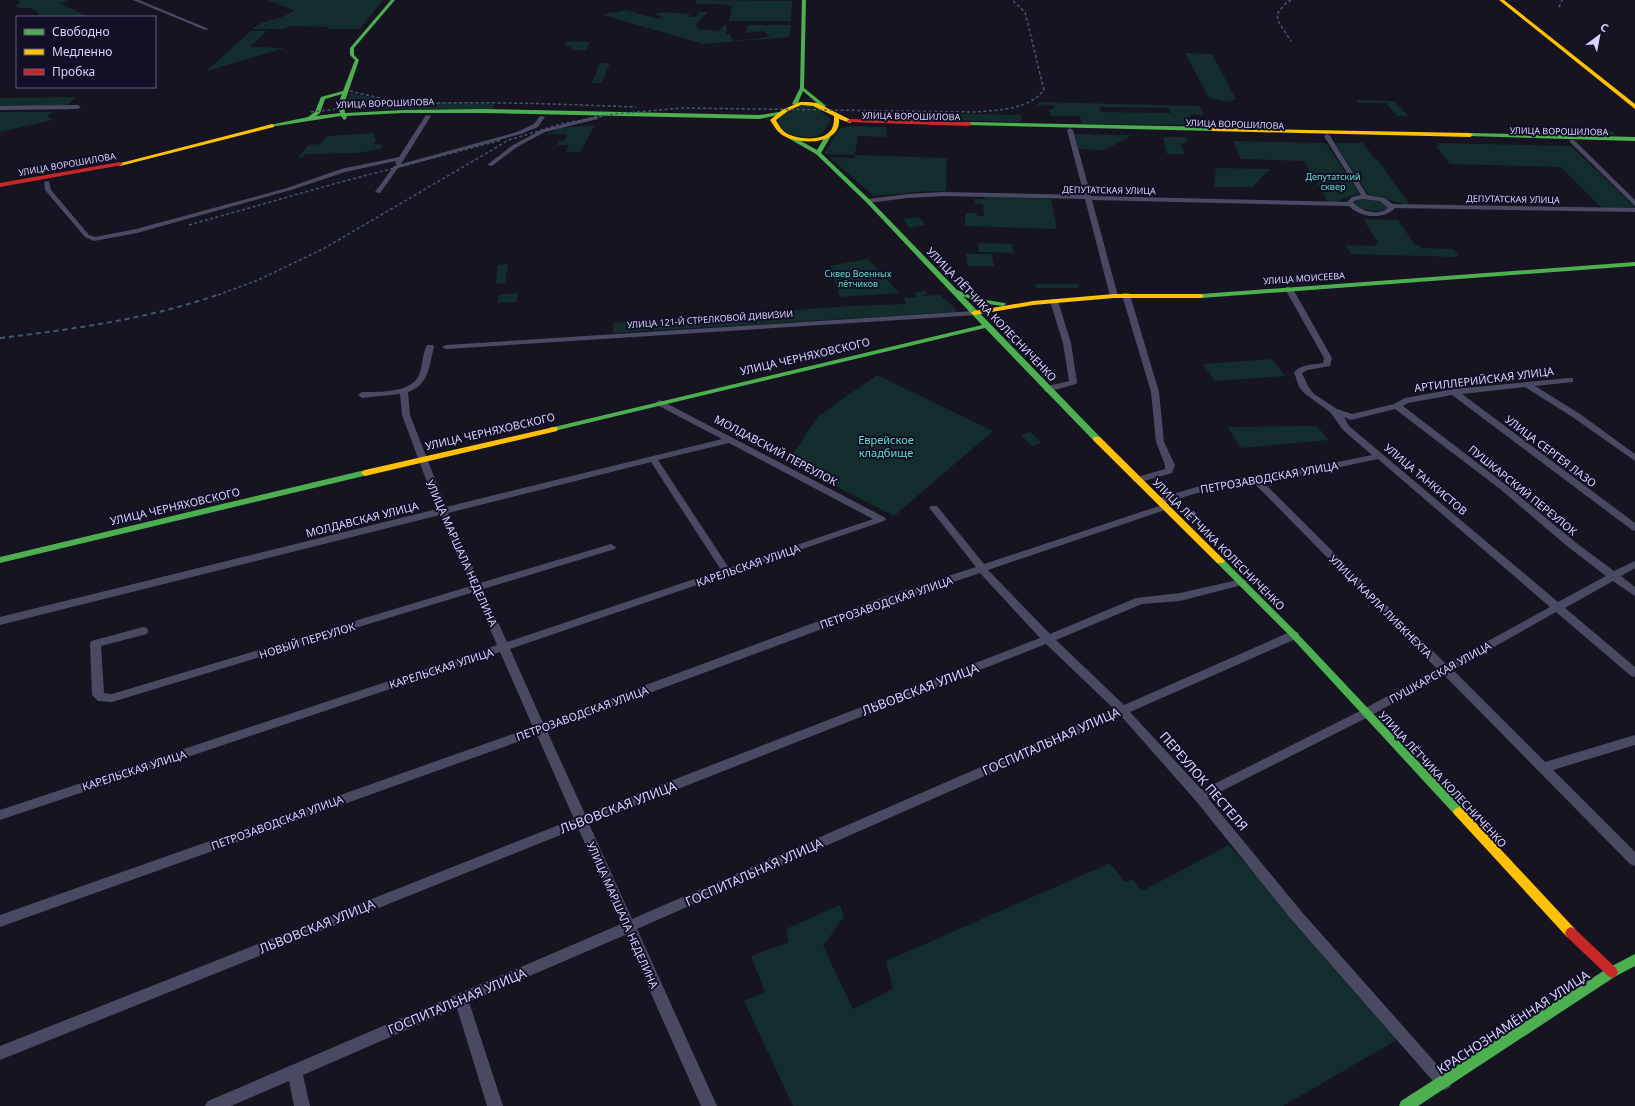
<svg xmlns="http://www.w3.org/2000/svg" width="1635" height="1106" viewBox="0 0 1635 1106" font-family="'Noto Sans',sans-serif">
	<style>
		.green { fill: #132c2d; fill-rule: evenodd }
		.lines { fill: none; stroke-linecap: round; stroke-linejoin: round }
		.street { fill: #4a4962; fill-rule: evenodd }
		.fast { fill: #4caf50; fill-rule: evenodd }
		.slow { fill: #ffc107; fill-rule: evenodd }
		.jam { fill: #c62828; fill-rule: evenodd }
		.rail-far1 { stroke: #43596b; stroke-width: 1.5; stroke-dasharray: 3 2.5; stroke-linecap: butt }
		.rail { stroke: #43596b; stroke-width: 2; stroke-dasharray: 5 4; stroke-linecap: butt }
		.labels { text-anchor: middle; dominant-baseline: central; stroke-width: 4; stroke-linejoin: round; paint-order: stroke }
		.far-street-label { font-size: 9px; fill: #d9d4ff; stroke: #130f26 }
		.far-park-label { font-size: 9px; fill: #5fe0c0; stroke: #130f26 }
		.street-label { font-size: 11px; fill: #d9d4ff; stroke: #130f26 }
		.park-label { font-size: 11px; fill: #5fe0c0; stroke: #130f26 }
		.near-street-label { font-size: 13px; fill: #d9d4ff; stroke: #130f26 }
	</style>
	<rect width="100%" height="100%" fill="#161421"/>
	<g class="green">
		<path d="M16,0h54l-11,3 26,12 -4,2h-41l-2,-5 -8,-4h-12l-2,-3 5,-3z"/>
		<path d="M267,0h116l-23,29h-32l1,-2 -40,-1 -4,3h-33c12,-11 30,-8 42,-19z"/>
		<path d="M696,0l96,1 -1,20h-62l3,-15 -10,-2h-27z"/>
		<path d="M625,10l34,9 3,-2 -9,-3 10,-2 26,2 1,3h5l4,-5h9l-12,12 3,5 20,2 5,-6h3l-1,9h4l3,7 37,-4 -6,-6 -18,2 2,-8h43l-1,12 -87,7 -100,-29c7,-3 14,-2 22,-5z"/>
		<path d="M251,31h16l-17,16 35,1 -79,23z"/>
		<path d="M567,41l23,1 -4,8h-15l1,-4h-8z"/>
		<path d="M1185,53l27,1 24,45 -9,3 -18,-4z"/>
		<path d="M600,63h10l-8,20h-10z"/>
		<path d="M350,93l42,8 101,2 1,6h-133l-13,-5 -2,-3z"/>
		<path d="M76,97l-10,9 -66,1v-9z"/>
		<path d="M1356,100l38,1 14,15h-11l-11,-13h-27z"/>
		<path d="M1039,102l161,4 4,9 -14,-1 2,5 17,-1 3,7 -130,-1 -2,-8h-29l-2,-7h5l-1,-4 -16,1zM1099,107l70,1 2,5 -70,-1z"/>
		<path d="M803,105l13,2 15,13 -9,14c-11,7 -47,2 -44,-16l19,-12z"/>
		<path d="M0,112h54l-7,4 6,4 -53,12z"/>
		<path d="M890,112l131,3 1,7 -132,-4z"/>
		<path d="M595,125l-15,27h-14l3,-7h-12l2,-4h5l3,-7h-21l15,-6z"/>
		<path d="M849,126l38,1 -1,10 -28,-1 -3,19 92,3 -1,33h-17l-55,5 -45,-39 26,1v-3l-31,-1 15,-25z"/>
		<path d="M1588,129h19l10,6h-35z"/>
		<path d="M375,133l-1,6h3l-3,5 9,1 -2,4 -22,4 -54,1 -4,5 -2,-2 9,-12 12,-1 7,-8z"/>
		<path d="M1075,134l58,1 -29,15 -26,-1z"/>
		<path d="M1163,137h24l-1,5 -5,2 4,10h-18z"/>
		<path d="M1233,141l93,2 33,50 -24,9h-7l-24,-41 -63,-2z"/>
		<path d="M1335,143h28l13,17h2l32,45 -7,-1 -35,-10z"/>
		<path d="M1437,143l134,3 64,61v3l-32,-1 -42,-42 -111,-3 -14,-18h4z"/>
		<path d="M1216,168l54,1 -18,18h-38z"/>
		<path d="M985,196l66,3 6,30 -92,-3v-13h12v3h7l-1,-12h-8v-5h10z"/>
		<path d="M1361,199h13l12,3 3,6c-11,5 -20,3 -32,-1l-3,-6z"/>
		<path d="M918,217l8,8 -16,3 -8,-9z"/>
		<path d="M1363,219l35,1 17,25h4l2,3 33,1 5,8 -108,-3 -5,-9 31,1 -2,-2h4z"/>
		<path d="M978,243l34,1 1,9 -34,-1z"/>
		<path d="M966,254h26l2,12h-27z"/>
		<path d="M868,259l31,34 -59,4 -10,-31z"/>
		<path d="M508,264l-3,19 -9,1 2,-19z"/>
		<path d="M1035,284h43l1,4h-43z"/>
		<path d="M925,291l3,3 -9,2 21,-1 16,14v3l-343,21v-10l238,-17 55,-2 -2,-6 13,-1 -2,-4z"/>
		<path d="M518,293l-1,9 -19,1v-8z"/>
		<path d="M1272,359l13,17 -70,5 -12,-17z"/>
		<path d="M877,375l116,56 -99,85 -108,-55 14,-16 5,-10 15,-20z"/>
		<path d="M1317,426l12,14 -88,8 -14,-21z"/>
		<path d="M1030,432l12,11 -10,3 -11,-11z"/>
		<path d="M1229,845l171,193 -117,68h-490l-49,-105 21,-9 -14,-36 38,-14 -3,-13 54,-24 4,12 -21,29 30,63 40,-20 -7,-28 224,-98 15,19 8,-3 9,12z"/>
	</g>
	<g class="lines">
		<g class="street">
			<path d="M133,0h6l70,29 -4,1z"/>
			<path d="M0,106l78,-1 3,2 -3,2 -78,1z"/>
			<path d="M426,115l5,1 -30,48 116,-32 17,-8 6,-8 5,1 -7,10 -17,7 -123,34 -18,25 -5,-1 19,-26 3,-1 -2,-2 1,-2 -51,11 -54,18 -154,43 -43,8 -9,-4 -40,-47 -1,-8 5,-1 2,9 38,45 6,2 41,-8 151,-41 54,-19 58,-12z"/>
			<path d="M596,116l2,1v2l-53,13 -28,15 -25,19 -5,-1 26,-20 28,-15z"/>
			<path d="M1070,128l3,2 18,66 256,6 5,-5 9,-2 -37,-59 3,-2 3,2 37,59 17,3 9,6 242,4v4l-240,-4c-11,12 -35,10 -46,-2l-257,-6 26,96 -4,2 -4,-2 -25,-97 -142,-3 -35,2 -40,5 -3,-2 3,-2 40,-5 35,-2 141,3 -17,-65zM1363,199l17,2 8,7c-9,8 -27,4 -35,-6l3,-2z"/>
			<path d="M1570,140h4l61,60v6l-65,-64z"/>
			<path d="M1286,287h3l4,2 39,69 -2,8 -23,4 -5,3 6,13 6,8 23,15 15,5 42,-10 11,-6 49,-9 116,-11h3v4l-38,4 45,28 55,40v7l-61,-43 -49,-31 -63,7 173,129v8l-3,-1 -180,-135 -44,8 -5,3 103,79 69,57 39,29 21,-10v7l-14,8 14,11v9l-22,-15 -48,27 70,59v10l-4,-1 -75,-64 -103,58 92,92 90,-27v10l-82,25 82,82v14l-5,-2 -186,-189 -74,41 -162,82 93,113 148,167 3,5 -3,5 -5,2 -5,-2 -148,-169 -95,-118 -75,-85 -484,213 80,177h-16l-76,-171 -156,67 34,104h-16l-30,-98 -154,67 7,31h-16l-5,-25 -58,25h-26l3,-5 413,-177 -43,-96 -578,232v-14l574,-227 -37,-84 -537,192v-12l533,-188 -33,-75 -500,168v-10l497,-165 -23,-53 -362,110 -14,-1 -6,-6 -2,-51 1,-3 4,-1 48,-13 4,1 1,3 -1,3 -46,12 3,47 8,1 359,-108 -31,-71 -440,110v-8l437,-108 -35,-94 -2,-21 -38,4 -4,-3 4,-3c16,0 50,1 57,-17 4,-9 3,-21 8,-30h6l1,2c-5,19 -5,38 -26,45l2,23 36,92 276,-68 -65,-34 -1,-2 1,-2 3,-1 224,117 2,2 -2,2 -374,128 33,74 346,-128 87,-28 -45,-57 -2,-2 2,-2h6l47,58 178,-59h6l2,2 -2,2 -180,61 62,64 86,-36 44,-5 62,-14 4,1 1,2 -1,2 -66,17 -38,3 -86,36 68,65 166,-73h8l1,3 -1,3 -168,74 72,78 160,-80 75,-41 -185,-188 -44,9 -49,14 -5,-3 2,-2 51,-15 47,-9h20l98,-20 -29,-25 -13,-18 -26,-19 -5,-6 -5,-15c7,-8 19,-7 29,-9l1,-5 -39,-69zM1395,409l105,80 67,57 39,30 -48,26 -209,-176 -5,-9 7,3zM729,443l144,76 -144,49 -71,-108zM1378,459l172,148 -104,57 -184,-183h12zM651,462l70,108 -214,72 -24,-53 132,-40 1,-2 -5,-3 -131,39 -32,-70zM980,573l60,65 -455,176 -38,-83 350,-130zM1046,644l68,65 -482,210 -43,-95z"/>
			<path d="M1123,293h6l1,2 29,97 5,50 11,23 -3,8 -35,10 -5,-3 2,-2 31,-9v-4l-9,-23 -5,-50 -29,-97z"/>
			<path d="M1051,299h3l4,2 13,42 6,39 -1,2 -29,8 -3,-1v-4l25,-6 -6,-38 -13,-42z"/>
			<path d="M974,311l4,2 -1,2 -531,34 -4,-2 4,-2z"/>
		</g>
		<g class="fast">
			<path d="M391,0h4l-41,48v7l5,5 -15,44 1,9 58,-3 79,-1 278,6 19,-3 3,2 -22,5 -278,-6h-79l-57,3 1,2 -3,2 -3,-4 -71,11v-2l38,-8 7,-5 6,-15 22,-6 12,-31 -5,-5v-7zM342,94l-4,10 2,9 -24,3 4,-3 5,-14z"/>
			<path d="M802,0h4l-2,88 21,17 1,1 -3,2 -20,-17 -6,14 -5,-1 8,-16z"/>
			<path d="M969,122l244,5 3,2 -3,2 -246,-6v-2z"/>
			<path d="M1470,133l165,4v4l-167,-5 -1,-1z"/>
			<path d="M790,135l27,15 9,-15h4l1,1 -10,17 49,47 87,90 23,9 25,4 1,1 -3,2 -24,-3 -16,-7 137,141 1,2 -1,2h-6l-109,-113 -431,103h-3l-1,-2 1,-2h3l428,-102 -116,-123 -50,-48 -28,-16 -1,-1z"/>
			<path d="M1635,262v4l-434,32 -3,-2 3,-2z"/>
			<path d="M365,470l3,1 1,2 -1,2 -368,88v-6z"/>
			<path d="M1220,558l3,1 74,74 166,176 2,3 -2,3 -4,2 -4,-2 -164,-178 -76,-76 2,-2z"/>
			<path d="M1635,954v12l-19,10 -198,130h-19l2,-5 207,-133z"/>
		</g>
		<g class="slow">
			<path d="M1499,0h5l131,104v5z"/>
			<path d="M800,102h8l9,1 36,18 -3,2 -11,-4c2,26 -38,26 -55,17 -6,-3 -10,-10 -14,-16l12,-10zM801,105l12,1 21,10c0,3 0,7 -1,10 -5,16 -33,14 -45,8 -6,-3 -9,-8 -12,-14l12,-9z"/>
			<path d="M272,124l2,1v2l-154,39 -3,-2z"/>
			<path d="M1211,128l259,5 3,2 -3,2 -257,-6 -2,-1z"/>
			<path d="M1114,294h87l3,2 -3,2h-87l-81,7 -59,10 -3,-2 3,-2 59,-10z"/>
			<path d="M554,427h3l1,2 -1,2 -192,45 -4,-3 4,-3z"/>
			<path d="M1094,437h6l123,122 2,2 -2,2h-6l-123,-122 -1,-2z"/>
			<path d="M1459,807l4,2 112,120 2,4 -2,4 -4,2 -4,-2 -112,-122 -2,-3 2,-3z"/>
		</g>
		<g class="jam">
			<path d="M850,119l119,3 3,2 -3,2 -121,-4 -1,-1z"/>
			<path d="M120,162l2,1v2l-122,22v-4z"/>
			<path d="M1571,927l4,2 41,39 2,4 -2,4 -4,2 -4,-2 -41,-39 -2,-4 2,-4z"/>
		</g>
		<g class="rail-far1">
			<path d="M1291,0l-5,3 -9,11 1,7 13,20"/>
			<path d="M1559,7l3,-7"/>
			<path d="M350,91l38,9"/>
			<path d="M311,112c108,-14 216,-9 325,-5"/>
			<path d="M189,225l148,-42 165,-43"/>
			<path d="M218,295l40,-15 65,-31 186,-109 52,-16 53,-10 68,-6 293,4c24,-2 53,-2 69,-22l-19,-78 -13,-12"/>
		</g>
		<path class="rail" d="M0,338c75,-9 148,-19 220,-44"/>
	</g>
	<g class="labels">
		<g class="far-street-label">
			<text transform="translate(385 103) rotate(-2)">УЛИЦА ВОРОШИЛОВА</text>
			<text transform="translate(911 116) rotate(1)">УЛИЦА ВОРОШИЛОВА</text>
			<text transform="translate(1235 124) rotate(2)">УЛИЦА ВОРОШИЛОВА</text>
			<text transform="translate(1559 131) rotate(1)">УЛИЦА ВОРОШИЛОВА</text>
			<text transform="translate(67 164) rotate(-10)">УЛИЦА ВОРОШИЛОВА</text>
			<text transform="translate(1109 190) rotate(1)">ДЕПУТАТСКАЯ УЛИЦА</text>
			<text transform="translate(1513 199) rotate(1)">ДЕПУТАТСКАЯ УЛИЦА</text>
			<text transform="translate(1304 278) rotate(-4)">УЛИЦА МОИСЕЕВА</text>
			<text transform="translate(710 319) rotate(-4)">УЛИЦА 121-Й СТРЕЛКОВОЙ ДИВИЗИИ</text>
		</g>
		<g class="far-park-label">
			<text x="1333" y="176">Депутатский<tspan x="1333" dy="10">сквер</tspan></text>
			<text x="858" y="273">Сквер Военных<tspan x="858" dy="10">лётчиков</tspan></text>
		</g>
		<g class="street-label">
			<text transform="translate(992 314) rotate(46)">УЛИЦА ЛЁТЧИКА КОЛЕСНИЧЕНКО</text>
			<text transform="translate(805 356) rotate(-13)">УЛИЦА ЧЕРНЯХОВСКОГО</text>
			<text transform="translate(1484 379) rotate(-7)">АРТИЛЛЕРИЙСКАЯ УЛИЦА</text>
			<text transform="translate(490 431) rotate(-13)">УЛИЦА ЧЕРНЯХОВСКОГО</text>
			<text transform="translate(776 450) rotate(28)">МОЛДАВСКИЙ ПЕРЕУЛОК</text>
			<text transform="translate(1551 451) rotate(37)">УЛИЦА СЕРГЕЯ ЛАЗО</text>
			<text transform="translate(1269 477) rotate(-10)">ПЕТРОЗАВОДСКАЯ УЛИЦА</text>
			<text transform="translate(1426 479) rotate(40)">УЛИЦА ТАНКИСТОВ</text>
			<text transform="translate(1523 490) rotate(39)">ПУШКАРСКИЙ ПЕРЕУЛОК</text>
			<text transform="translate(175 506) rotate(-13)">УЛИЦА ЧЕРНЯХОВСКОГО</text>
			<text transform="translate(362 519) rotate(-14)">МОЛДАВСКАЯ УЛИЦА</text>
			<text transform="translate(1219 544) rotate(45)">УЛИЦА ЛЁТЧИКА КОЛЕСНИЧЕНКО</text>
			<text transform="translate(462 553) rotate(66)">УЛИЦА МАРШАЛА НЕДЕЛИНА</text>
			<text transform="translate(748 565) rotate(-19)">КАРЕЛЬСКАЯ УЛИЦА</text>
			<text transform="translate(886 602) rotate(-19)">ПЕТРОЗАВОДСКАЯ УЛИЦА</text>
			<text transform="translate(1381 606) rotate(45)">УЛИЦА КАРЛА ЛИБКНЕХТА</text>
			<text transform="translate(307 640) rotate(-17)">НОВЫЙ ПЕРЕУЛОК</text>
			<text transform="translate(441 668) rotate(-18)">КАРЕЛЬСКАЯ УЛИЦА</text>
			<text transform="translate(1440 672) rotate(-29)">ПУШКАРСКАЯ УЛИЦА</text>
			<text transform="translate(582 713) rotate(-20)">ПЕТРОЗАВОДСКАЯ УЛИЦА</text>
			<text transform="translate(134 770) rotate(-18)">КАРЕЛЬСКАЯ УЛИЦА</text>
			<text transform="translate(1443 779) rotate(47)">УЛИЦА ЛЁТЧИКА КОЛЕСНИЧЕНКО</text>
			<text transform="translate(277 822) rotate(-20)">ПЕТРОЗАВОДСКАЯ УЛИЦА</text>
			<text transform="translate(623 915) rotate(66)">УЛИЦА МАРШАЛА НЕДЕЛИНА</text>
		</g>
		<g class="park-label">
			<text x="886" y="439">Еврейское<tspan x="886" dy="13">кладбище</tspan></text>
		</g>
		<g class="near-street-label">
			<text transform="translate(920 689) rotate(-21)">ЛЬВОВСКАЯ УЛИЦА</text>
			<text transform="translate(1051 741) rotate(-24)">ГОСПИТАЛЬНАЯ УЛИЦА</text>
			<text transform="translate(1204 781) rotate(49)">ПЕРЕУЛОК ПЕСТЕЛЯ</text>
			<text transform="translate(618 807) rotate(-21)">ЛЬВОВСКАЯ УЛИЦА</text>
			<text transform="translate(754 872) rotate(-24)">ГОСПИТАЛЬНАЯ УЛИЦА</text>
			<text transform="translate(317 926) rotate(-22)">ЛЬВОВСКАЯ УЛИЦА</text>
			<text transform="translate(457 1001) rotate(-23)">ГОСПИТАЛЬНАЯ УЛИЦА</text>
			<text transform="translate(1513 1022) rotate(-33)">КРАСНОЗНАМЁННАЯ УЛИЦА</text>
		</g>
	</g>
	<rect x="16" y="16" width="140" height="72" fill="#130f26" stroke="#625e7d"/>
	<rect x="24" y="29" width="20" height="6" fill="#4caf50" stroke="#625e7d"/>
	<text x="52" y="36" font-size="12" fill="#d9d4ff">Свободно</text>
	<rect x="24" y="49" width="20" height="6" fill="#ffc107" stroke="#625e7d"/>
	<text x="52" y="56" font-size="12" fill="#d9d4ff">Медленно</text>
	<rect x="24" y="69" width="20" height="6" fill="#c62828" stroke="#625e7d"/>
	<text x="52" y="76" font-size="12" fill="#d9d4ff">Пробка</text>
	<g transform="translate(1599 36) rotate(32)" stroke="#130f26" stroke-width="3" paint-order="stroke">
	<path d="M0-3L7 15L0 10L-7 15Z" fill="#d9d4ff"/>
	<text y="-6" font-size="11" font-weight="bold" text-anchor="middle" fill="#d9d4ff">С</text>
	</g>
</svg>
